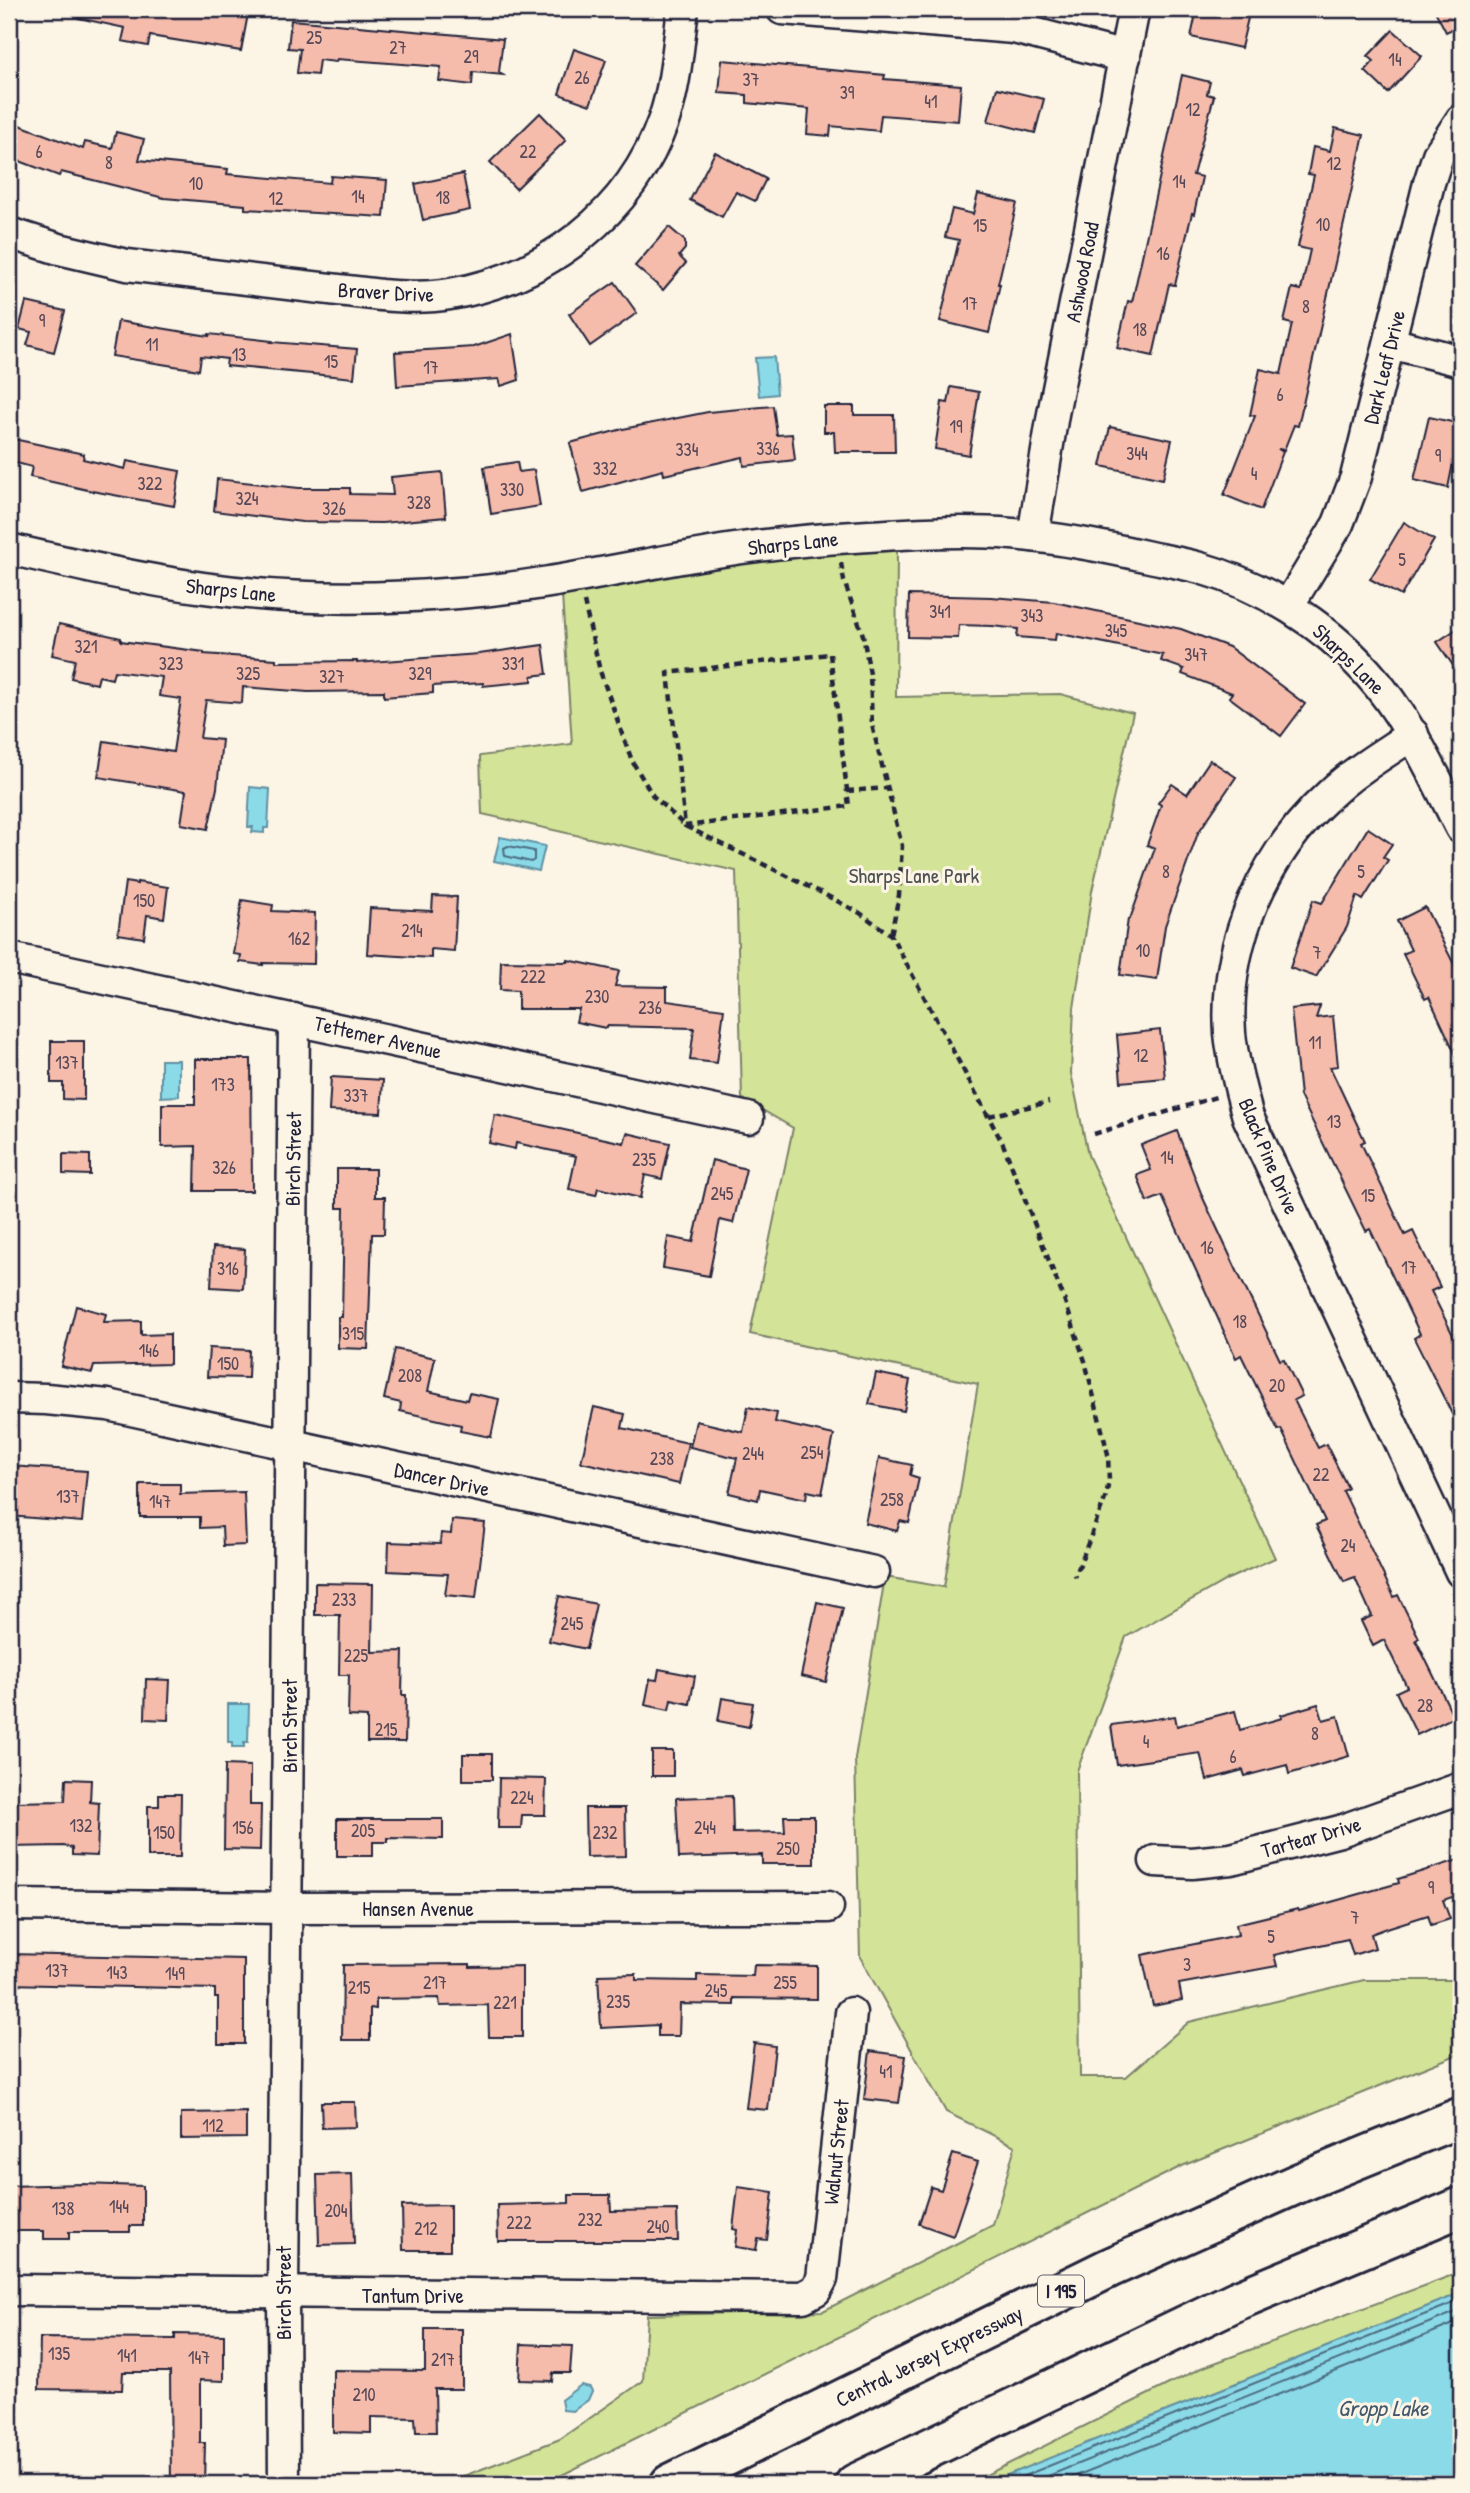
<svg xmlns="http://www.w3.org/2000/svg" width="1470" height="2493" viewBox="0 0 1470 2493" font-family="'Patrick Hand',sans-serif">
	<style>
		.green { fill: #d3e397; stroke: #7a8269; stroke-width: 2 }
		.water { fill: #8bdae8; stroke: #6190a3; stroke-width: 2 }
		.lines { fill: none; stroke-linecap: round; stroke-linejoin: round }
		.shore { stroke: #4c6c80; stroke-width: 2 }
		.building { fill: #f5bcac; stroke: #22223b; stroke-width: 2 }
		.minor-casing { stroke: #22223b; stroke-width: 35 }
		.motorway-casing { stroke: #22223b; stroke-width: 44 }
		.path { stroke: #22223b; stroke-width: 4.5; stroke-dasharray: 7 5; stroke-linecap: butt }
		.minor { stroke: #fcf5e5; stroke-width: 30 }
		.motorway { stroke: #fcf5e5; stroke-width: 38 }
		.labels { text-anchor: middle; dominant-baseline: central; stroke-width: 6; stroke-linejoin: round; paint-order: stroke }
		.number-label { font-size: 18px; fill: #574857 }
		.shield { fill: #fcf5e5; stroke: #63616e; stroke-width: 2 }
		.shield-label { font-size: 19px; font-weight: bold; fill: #22223b }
		.street-label { font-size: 21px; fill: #22223b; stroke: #fcf5e5 }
		.park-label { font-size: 21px; fill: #4e5252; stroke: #fcf5e5 }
		.water-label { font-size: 23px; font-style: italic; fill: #42596f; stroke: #fcf5e5 }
	</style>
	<rect width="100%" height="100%" fill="#fcf5e5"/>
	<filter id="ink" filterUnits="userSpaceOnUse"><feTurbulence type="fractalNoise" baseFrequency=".0143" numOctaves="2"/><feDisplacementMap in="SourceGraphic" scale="14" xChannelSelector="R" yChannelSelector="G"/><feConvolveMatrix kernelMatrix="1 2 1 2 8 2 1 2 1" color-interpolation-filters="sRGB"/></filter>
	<g filter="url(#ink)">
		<g class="green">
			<path d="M897,549l-1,148 164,-3 73,19 -41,178 -18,117 -3,65 17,82 187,403 -47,21 -102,58 -49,134 3,306h46l63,-55 175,-42h88l9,-4v77l-279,113 -638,318h-101l117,-45 83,-58 4,-66 176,-4 170,-86 22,-79 -69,-34 -86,-155 -5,-199 30,-181 59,10 34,-203 -228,-50 43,-206 -51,-30 -6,-227 -254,-57 -2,-58 92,-12 -10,-148 175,-36z"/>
			<path d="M1461,2272v21l-476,191h-17l233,-116z"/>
		</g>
		<g class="water">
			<path d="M774,357l3,37 -18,2 -4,-38z"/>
			<path d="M250,787l20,2 -2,39h-4v5l-12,-1 1,-5h-5z"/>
			<path d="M500,837l45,9 -6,25 -45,-10z"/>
			<path d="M161,1060h18v36l-18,1z"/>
			<path d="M228,1704h21l-1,38h-4v5h-12v-5h-4z"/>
			<path d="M1461,2293v191h-476z"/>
			<path d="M581,2385l9,2 2,4 -4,9 -15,11 -10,-1 -2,-10z"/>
		</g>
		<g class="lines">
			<g class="shore">
				<path d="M508,846l26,5v9l-3,2 -26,-6 -1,-8z"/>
				<path d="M1004,2484l457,-184"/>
				<path d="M1028,2484l433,-174"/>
				<path d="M1056,2484l405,-163"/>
			</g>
		</g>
		<g class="building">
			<path d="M79,9h137l32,5 -7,37 -91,-15 -2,10 -26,-5 3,-13 -47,-10z"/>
			<path d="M1197,9h39l-2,6 14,3 -7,30 -50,-11z"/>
			<path d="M1434,9h27v16l-15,7z"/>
			<path d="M291,20l212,19 -4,33 4,3 -30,-3 -1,13 -33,-4 2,-14 -104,-8 -1,3 -17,-2 -2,15 -20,-2 3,-24 -12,-1z"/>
			<path d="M1393,30l29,26 -34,37 -23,-22 9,-10 -6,-5z"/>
			<path d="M574,49l32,11 -16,45 -31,-11z"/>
			<path d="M722,60l163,15 -1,4 77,6 -3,36 -77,-6 -2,16 -48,-5 -1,10 -23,-2 2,-25 -62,-6v-8l-28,-2z"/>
			<path d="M1182,75l28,7 -3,12 7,2 -21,79 9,2 -8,37 -2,-1 -17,72 -6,-1 -16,72 -36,-8 11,-47 4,1z"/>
			<path d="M997,88l47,11 -9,34 -47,-12z"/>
			<path d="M540,113l26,27 -50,49 -26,-27z"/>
			<path d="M9,121l74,28 2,-7 27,6 4,-16 28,7 -5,21 89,9 -1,5 103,9 1,-7 56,4 -3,37 -139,-8v-4l-81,-7 -103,-26 -2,4 -50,-19z"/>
			<path d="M1335,128l29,7 -66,291 -4,-1 -10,25 -6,-1 5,3 -22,58 -37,-15 31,-79 -5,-1 10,-46 21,5 11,-50 -8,-2 8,-34 9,2 9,-40 -12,-3 16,-72 -6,-1 5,-27 17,4z"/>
			<path d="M715,152l51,27 -11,22 -19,-9 -14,25 -32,-17z"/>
			<path d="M463,174l7,36 -47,10 -8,-36z"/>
			<path d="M978,194l39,9 -19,81h2l-11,49 -49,-12 19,-81 -14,-3 7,-28 21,5z"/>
			<path d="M669,227l16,14v8l-6,7 7,7 -23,27 -28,-24z"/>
			<path d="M615,282l22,31 -47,33 -21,-32z"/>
			<path d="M26,302l39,9 -11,41 -27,-7 4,-13 -12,-3z"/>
			<path d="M118,321l91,15v-2l63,7 -1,1 86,7 -3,29 -128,-12 1,-7 -26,-3 -2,14 -87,-14z"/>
			<path d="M512,334l7,46 -18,6 -2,-7 -102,7 -2,-34 79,-5z"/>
			<path d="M951,387l28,5 -10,63 -34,-6 7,-47 6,1z"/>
			<path d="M773,406l4,29 15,-1 3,26 -51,6 -1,-9 -79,18 -1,-5 -80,22 -13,-49 53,-14 85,-17z"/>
			<path d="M824,406h30v9h40l1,37h-60l-1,-20h-10z"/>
			<path d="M1429,417l32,7 -13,64 -34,-8z"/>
			<path d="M1110,427l62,13 -9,39 -62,-13z"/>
			<path d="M9,438l75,16 -1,5 42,10 2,-8 53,10 -6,35 -82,-15 -62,-14 2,-10 -23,-6z"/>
			<path d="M517,462l2,10 15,-2 6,36 -49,8 -7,-47z"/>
			<path d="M442,472l4,45 -64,6 -80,-1 -88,-11 3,-32 82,9h51v6l43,1 -2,-18z"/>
			<path d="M1404,522l30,18 -33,56 -31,-17z"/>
			<path d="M909,595l82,2 63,5 127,27 48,18 76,57 -24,32 -52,-39 3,-4 -50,-19 2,-5 -23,-8 2,-6 -107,-22 -1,7 -38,-3 1,-8 -26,-3 -33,-1 -1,13 -50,-1z"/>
			<path d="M59,624l62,14v3l83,11v2l72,5v3l81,-1v2l122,-9 64,-9 4,29 -15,2v5l-49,5v-3l-50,3v7l-49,4v-6l-76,1 -65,-5 -1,16 -36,-3 -6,38 22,2 -5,48 -9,41 -27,-5 5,-33 -88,-14 6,-36 69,11 8,-53 -22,-3 3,-19 -48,-6 -2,8 -13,-3 -2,8 -26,-6 4,-18 -23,-5z"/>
			<path d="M1461,626v51l-24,-35z"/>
			<path d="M1210,760l26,17 -38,56 -33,93 -8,54 -37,-5 8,-56h2l25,-71 -8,-3 14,-40 -3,-2 14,-19 15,10z"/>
			<path d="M1368,828l24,16 -9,13 5,3 -25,40 -6,-4 -10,31 -31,50 -26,-9 23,-68 9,3z"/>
			<path d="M125,882l12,2v-2l31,5 -4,31 -17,-3 -3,23 -26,-4z"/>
			<path d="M433,896l24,1 -3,54 -23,-2v9l-64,-4 3,-46 62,3z"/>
			<path d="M242,900l31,5 -1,6 43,2 -1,51 -51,-1v2l-23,-3 1,-7 -8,-1z"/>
			<path d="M1425,907l36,71v88l-32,-69 -4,2 -22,-45 8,-4 -14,-29z"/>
			<path d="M568,960l51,11 -4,15 52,1v14l57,8 -7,54 -27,-3 4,-32 -87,-2 -1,2 -30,-6 3,-13h-61v-18l-18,-1 1,-29 67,1z"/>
			<path d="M1320,1006l-4,12 17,-2 5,50 -8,1 35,74 -4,2 44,92 8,-4 27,56 -9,4 30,60v81l-47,-94 6,-4 -50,-105 -4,2 -66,-135 -9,-87z"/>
			<path d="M1160,1030l5,48 -44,4 -4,-47z"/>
			<path d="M51,1041h33v59l-21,-1v-16h-12z"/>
			<path d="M195,1059h56l1,132h-57l1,-45 -34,1v-43h33z"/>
			<path d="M331,1077l52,3 -2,33 -52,-2z"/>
			<path d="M495,1115l129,28 3,-10 43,10 -8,36 -17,-4 -5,23 -42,-10 -2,7 -27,-6 7,-33 -60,-13 -1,6 -26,-6z"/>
			<path d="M1177,1131l26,67 35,75 42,87 4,-1 18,37 -8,4 24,48 8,-4 22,44 -5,3 51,106 4,-2 21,43 -3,2 38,77 -37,18 -21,-43 11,-5 -23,-47 -11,6 -12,-25 11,-5 -17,-38 -11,4 -28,-57 9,-4 -44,-92 -3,1 -37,-75 -5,3 -74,-162 -15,6 -10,-27 14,-5 -10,-25z"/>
			<path d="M63,1154l27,1v20l-27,-1z"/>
			<path d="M712,1160l34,9 -13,54 -13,-3 -11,56 -46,-8 5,-31 25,5z"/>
			<path d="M337,1169h38v28h10l-1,37h-12l-4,115 -30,-1v-31h4l2,-109h-7z"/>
			<path d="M213,1247l32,2 -2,40 -32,-2z"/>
			<path d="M76,1306l30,8 -2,8 37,-1v14l29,-1v30l-76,2 -2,7 -31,-7z"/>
			<path d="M209,1348l40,2 -1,28 -41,-1z"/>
			<path d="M395,1349l40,9 -7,33 39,9 2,-7 30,6 -8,38 -31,-6 1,-6 -61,-14 1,-8 -17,-4z"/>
			<path d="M876,1373l34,7 -6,31 -35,-7z"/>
			<path d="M594,1407l31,7 -3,14 66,15 -9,41 -98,-22z"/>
			<path d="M748,1407l29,6 -2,9 59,13 -12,59 -15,-3 -1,8 -46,-10 -2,11 -29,-7 8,-35 -47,-11 6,-26 47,11z"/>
			<path d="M879,1458l33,7 -2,10 9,3 -10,45 -9,-2 -3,10 -32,-8z"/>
			<path d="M9,1466l78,5 -5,51 -73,-6z"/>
			<path d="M140,1484h40v10l64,-2 2,53 -23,1 -1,-19 -22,1v-11h-60z"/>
			<path d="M452,1520l33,3 -9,75 -31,-3 3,-21 -60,-3 1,-29 51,2 1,-11 10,1z"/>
			<path d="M315,1583l58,1 -1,68 31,-1 -1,44h4l-1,47h-38v-25l-19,-1 1,-41h-10l1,-60h-25z"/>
			<path d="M559,1596l37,8 -10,45 -37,-8z"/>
			<path d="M817,1602l26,6 -17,74 -25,-6z"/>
			<path d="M659,1669l36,7 -5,28 -19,-4 -2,10 -24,-5 5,-26 7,1z"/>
			<path d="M146,1679l24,1 -2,40 -23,-1z"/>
			<path d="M722,1698l31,5 -4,24 -31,-6z"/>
			<path d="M1318,1704l5,16 15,-4 11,40 -60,18 -2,-9 -42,11 -2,-6 -36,10 -7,-27 -83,12 -6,-40 64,-9 2,10 58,-15 5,19 42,-12 -1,-3z"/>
			<rect x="652" y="1751" width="21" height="25"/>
			<rect x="463" y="1754" width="29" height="26"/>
			<path d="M225,1765l25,1v39h11l-1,45 -36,-1z"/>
			<path d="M499,1778l47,1 -1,36h-23l-1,13h-23z"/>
			<path d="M66,1779l25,1 -1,22 9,1 -2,53 -25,-1v-7l-8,-2 -55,1v-32h3v-13l53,-1z"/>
			<path d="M159,1794h22l-1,63h-32v-51h11z"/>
			<path d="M732,1796l1,37 52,-1 -1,-16h30v48h-52v-9l-83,3 -3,-60z"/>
			<path d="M585,1808h40l1,48 -40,1z"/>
			<path d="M337,1819h106v20l-55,-1v4h-15v14h-36z"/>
			<path d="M1461,1859v35l-18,6 7,19 -19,6 -3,-10 -38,12 -19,7 4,14 -22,7 -5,-16 -74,16 3,11 -98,18 3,16 -29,6 -11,-51 96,-20 -2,-11 62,-15 1,2 100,-28 -1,-4z"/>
			<path d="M9,1954l235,5v85h-26v-46h-3v-9l-206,-5z"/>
			<path d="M470,1964v3l52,-1v71h-33l-1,-32 -48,1 -1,-8 -63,1v10l-6,-1v32h-28l1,-75z"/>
			<path d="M754,1965l63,1v33l-83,-1v7l-54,-1 -1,32h-21v-11l-57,3 -3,-53 38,-1v6l61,1v-6l56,1z"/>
			<path d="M754,2043l21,3 -7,64 -22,-2z"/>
			<path d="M870,2051l36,5 -7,47 -35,-4z"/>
			<path d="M321,2102h34l1,25 -34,1z"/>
			<path d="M246,2112v26l-65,1v-26z"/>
			<path d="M953,2154l25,8 -25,74 -34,-12 12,-37 10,3z"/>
			<path d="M352,2174l2,70 -35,1 -2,-70z"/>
			<path d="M82,2184l61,2v40h-13v6h-61v7h-25v-8h-35v-45z"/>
			<path d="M738,2187l35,5 -6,48 -9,-1 -2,11 -21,-3 2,-17 -4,-1z"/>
			<path d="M569,2195h41l1,16 66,-1 1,31h-180l-1,-36 72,-2z"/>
			<path d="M450,2205v45h-47l-1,-44z"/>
			<path d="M425,2329h37v60h-27l1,43h-20l-1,-14 -44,-1v16l-38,-1v-62l92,1z"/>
			<path d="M175,2334l49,1v46l-24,-1v63h5l-1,41h-33l-1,-112h-47l-1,18 -83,-1 1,-51 135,1z"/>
			<path d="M521,2344l51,2 -2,27h-17l-1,8 -33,-1z"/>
		</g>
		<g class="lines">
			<g class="minor-casing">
				<g id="minor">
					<path d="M782,9l232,19 111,29"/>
					<path d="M9,233l50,16 68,16 254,30c22,2 47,3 69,-1 96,-16 181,-81 214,-175 12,-35 14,-73 19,-110"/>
					<path d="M1390,343l71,18"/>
					<path d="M1033,536l20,-122 81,-405"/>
					<path d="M9,549c65,15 129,30 195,39 84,12 170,12 254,5 85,-6 168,-26 252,-40 53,-9 106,-14 159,-17 47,-3 95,-6 143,-2 45,4 89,12 133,22 18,4 37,7 55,12 63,18 123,55 167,104 41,45 66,102 94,156"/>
					<path d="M1288,606l50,-82 18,-47 73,-294 9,-28 23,-35"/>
					<path d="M1413,734c-28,19 -59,37 -83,60 -66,60 -106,149 -100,239 3,29 10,56 18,84l213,455"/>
					<path d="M9,958l739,160"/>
					<path d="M9,1398l37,1 62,6 766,167"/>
					<path d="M1155,1861l37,2 39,-4 109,-28 121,-43"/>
					<path d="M9,1905l279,3 540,-1"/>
					<path d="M9,2290l794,7 13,-7 6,-11 29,-266"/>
					<path d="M284,2484l-1,-191 11,-1274"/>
				</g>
			</g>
			<g class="motorway-casing">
				<g id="motorway">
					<path d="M670,2484l439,-216 190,-85 162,-66"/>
					<path d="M855,2484l383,-184 223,-93"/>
				</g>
			</g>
			<g class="path">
				<path d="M841,563l3,18 19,54 7,39 2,51 30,121 -3,49 -8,40"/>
				<path d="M584,602l16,69 32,90 21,35 32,30 133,65 42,22 31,22 112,209 61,155 21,62 23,93 1,28 -4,17 -30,78"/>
				<path d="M830,654l19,152 -164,20 -17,-153z"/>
				<path d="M847,791l41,-3"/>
				<path d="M989,1116l60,-14"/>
				<path d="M1094,1134l122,-37"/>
			</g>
			<use href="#minor" class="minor"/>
			<use href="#motorway" class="motorway"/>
		</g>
	</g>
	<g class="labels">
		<g class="number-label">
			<text x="314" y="37">25</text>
			<text x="398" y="47">27</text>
			<text x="471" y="56">29</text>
			<text x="1395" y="59">14</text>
			<text x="582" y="77">26</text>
			<text x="751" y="79">37</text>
			<text x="847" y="92">39</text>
			<text x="931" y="101">41</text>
			<text x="1193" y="109">12</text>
			<text x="39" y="151">6</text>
			<text x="528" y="151">22</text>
			<text x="109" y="162">8</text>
			<text x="1334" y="163">12</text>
			<text x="1179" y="181">14</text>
			<text x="196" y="183">10</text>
			<text x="358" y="196">14</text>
			<text x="443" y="197">18</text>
			<text x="276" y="198">12</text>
			<text x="1323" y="224">10</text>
			<text x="980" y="225">15</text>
			<text x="1163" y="253">16</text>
			<text x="970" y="303">17</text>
			<text x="1306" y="306">8</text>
			<text x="42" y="320">9</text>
			<text x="1140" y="329">18</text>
			<text x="152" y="344">11</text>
			<text x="239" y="354">13</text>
			<text x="331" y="361">15</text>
			<text x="431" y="367">17</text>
			<text x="1280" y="394">6</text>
			<text x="956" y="426">19</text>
			<text x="768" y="448">336</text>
			<text x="687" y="449">334</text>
			<text x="1137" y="453">344</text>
			<text x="1438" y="455">9</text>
			<text x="605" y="468">332</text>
			<text x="1254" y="473">4</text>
			<text x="150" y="483">322</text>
			<text x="512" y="489">330</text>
			<text x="247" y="498">324</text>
			<text x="419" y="502">328</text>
			<text x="334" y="508">326</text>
			<text x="1402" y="559">5</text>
			<text x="940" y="611">341</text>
			<text x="1032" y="615">343</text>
			<text x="1116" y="630">345</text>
			<text x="86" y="646">321</text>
			<text x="1196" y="654">347</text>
			<text x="171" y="663">323</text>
			<text x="513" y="663">331</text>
			<text x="248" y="673">325</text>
			<text x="420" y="673">329</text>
			<text x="332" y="676">327</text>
			<text x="1166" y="871">8</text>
			<text x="1361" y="871">5</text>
			<text x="144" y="900">150</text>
			<text x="412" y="930">214</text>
			<text x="299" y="938">162</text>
			<text x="1143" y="950">10</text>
			<text x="1317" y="952">7</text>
			<text x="533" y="976">222</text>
			<text x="597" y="996">230</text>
			<text x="650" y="1007">236</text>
			<text x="1315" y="1042">11</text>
			<text x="1141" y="1055">12</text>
			<text x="67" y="1062">137</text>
			<text x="223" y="1084">173</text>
			<text x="356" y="1095">337</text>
			<text x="1334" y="1121">13</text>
			<text x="1167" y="1157">14</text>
			<text x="644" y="1159">235</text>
			<text x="224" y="1167">326</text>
			<text x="722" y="1193">245</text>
			<text x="1368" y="1195">15</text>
			<text x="1207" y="1247">16</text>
			<text x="1409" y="1267">17</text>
			<text x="228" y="1268">316</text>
			<text x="1240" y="1321">18</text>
			<text x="353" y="1333">315</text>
			<text x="149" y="1350">146</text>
			<text x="228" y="1363">150</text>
			<text x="410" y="1375">208</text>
			<text x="1277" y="1385">20</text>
			<text x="812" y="1452">254</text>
			<text x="753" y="1453">244</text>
			<text x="662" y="1458">238</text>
			<text x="1321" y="1474">22</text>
			<text x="68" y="1496">137</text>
			<text x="892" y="1499">258</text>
			<text x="160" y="1501">147</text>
			<text x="1348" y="1545">24</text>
			<text x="344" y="1599">233</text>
			<text x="572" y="1623">245</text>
			<text x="356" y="1655">225</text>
			<text x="1425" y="1705">28</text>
			<text x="386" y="1729">215</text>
			<text x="1315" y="1733">8</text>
			<text x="1146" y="1741">4</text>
			<text x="1233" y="1756">6</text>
			<text x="522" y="1797">224</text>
			<text x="81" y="1825">132</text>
			<text x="243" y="1827">156</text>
			<text x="705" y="1827">244</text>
			<text x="363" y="1830">205</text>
			<text x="164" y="1832">150</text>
			<text x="605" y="1832">232</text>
			<text x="788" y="1848">250</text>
			<text x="1431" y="1887">9</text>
			<text x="1355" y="1917">7</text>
			<text x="1271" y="1936">5</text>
			<text x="1187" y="1964">3</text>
			<text x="57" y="1970">137</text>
			<text x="117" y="1972">143</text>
			<text x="175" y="1973">149</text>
			<text x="435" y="1982">217</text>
			<text x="785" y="1982">255</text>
			<text x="359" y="1987">215</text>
			<text x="716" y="1990">245</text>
			<text x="618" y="2001">235</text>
			<text x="505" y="2002">221</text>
			<text x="886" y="2071">41</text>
			<text x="213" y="2125">112</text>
			<text x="119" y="2206">144</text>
			<text x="63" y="2208">138</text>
			<text x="336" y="2210">204</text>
			<text x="590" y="2219">232</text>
			<text x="519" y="2222">222</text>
			<text x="658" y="2226">240</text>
			<text x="426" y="2228">212</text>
			<text x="59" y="2353">135</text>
			<text x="127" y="2355">141</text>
			<text x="199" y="2357">147</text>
			<text x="443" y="2359">217</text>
			<text x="364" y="2394">210</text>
		</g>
		<rect class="shield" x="1038" y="2275.5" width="46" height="31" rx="5"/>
		<g class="shield-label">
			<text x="1061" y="2291">I 195</text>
		</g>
		<g class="street-label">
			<text transform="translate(1082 272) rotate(-79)">Ashwood Road</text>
			<text transform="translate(386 292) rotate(3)">Braver Drive</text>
			<text transform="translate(1384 367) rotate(-76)">Dark Leaf Drive</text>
			<text transform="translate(793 543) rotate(-6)">Sharps Lane</text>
			<text transform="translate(231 590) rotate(6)">Sharps Lane</text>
			<text transform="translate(1349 659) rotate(44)">Sharps Lane</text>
			<text transform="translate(378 1037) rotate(13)">Tettemer Avenue</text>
			<text transform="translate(1269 1156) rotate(67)">Black Pine Drive</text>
			<text transform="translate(293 1159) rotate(-89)">Birch Street</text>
			<text transform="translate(442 1479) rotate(12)">Dancer Drive</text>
			<text transform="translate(289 1726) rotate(-90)">Birch Street</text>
			<text transform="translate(1311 1837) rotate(-16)">Tartear Drive</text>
			<text x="418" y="1908">Hansen Avenue</text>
			<text transform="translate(836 2152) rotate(-84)">Walnut Street</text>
			<text transform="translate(283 2293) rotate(-90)">Birch Street</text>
			<text x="413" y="2295">Tantum Drive</text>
			<text transform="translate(929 2356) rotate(-26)">Central Jersey Expressway</text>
		</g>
		<g class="park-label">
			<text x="914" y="875">Sharps Lane Park</text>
		</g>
		<g class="water-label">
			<text x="1383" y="2407">Gropp Lake</text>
		</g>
	</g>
	<rect width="1470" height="2493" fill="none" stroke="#fcf5e5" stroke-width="35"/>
	<rect x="18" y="18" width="1435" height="2458" fill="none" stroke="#22223b" stroke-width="2.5" filter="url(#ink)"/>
</svg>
